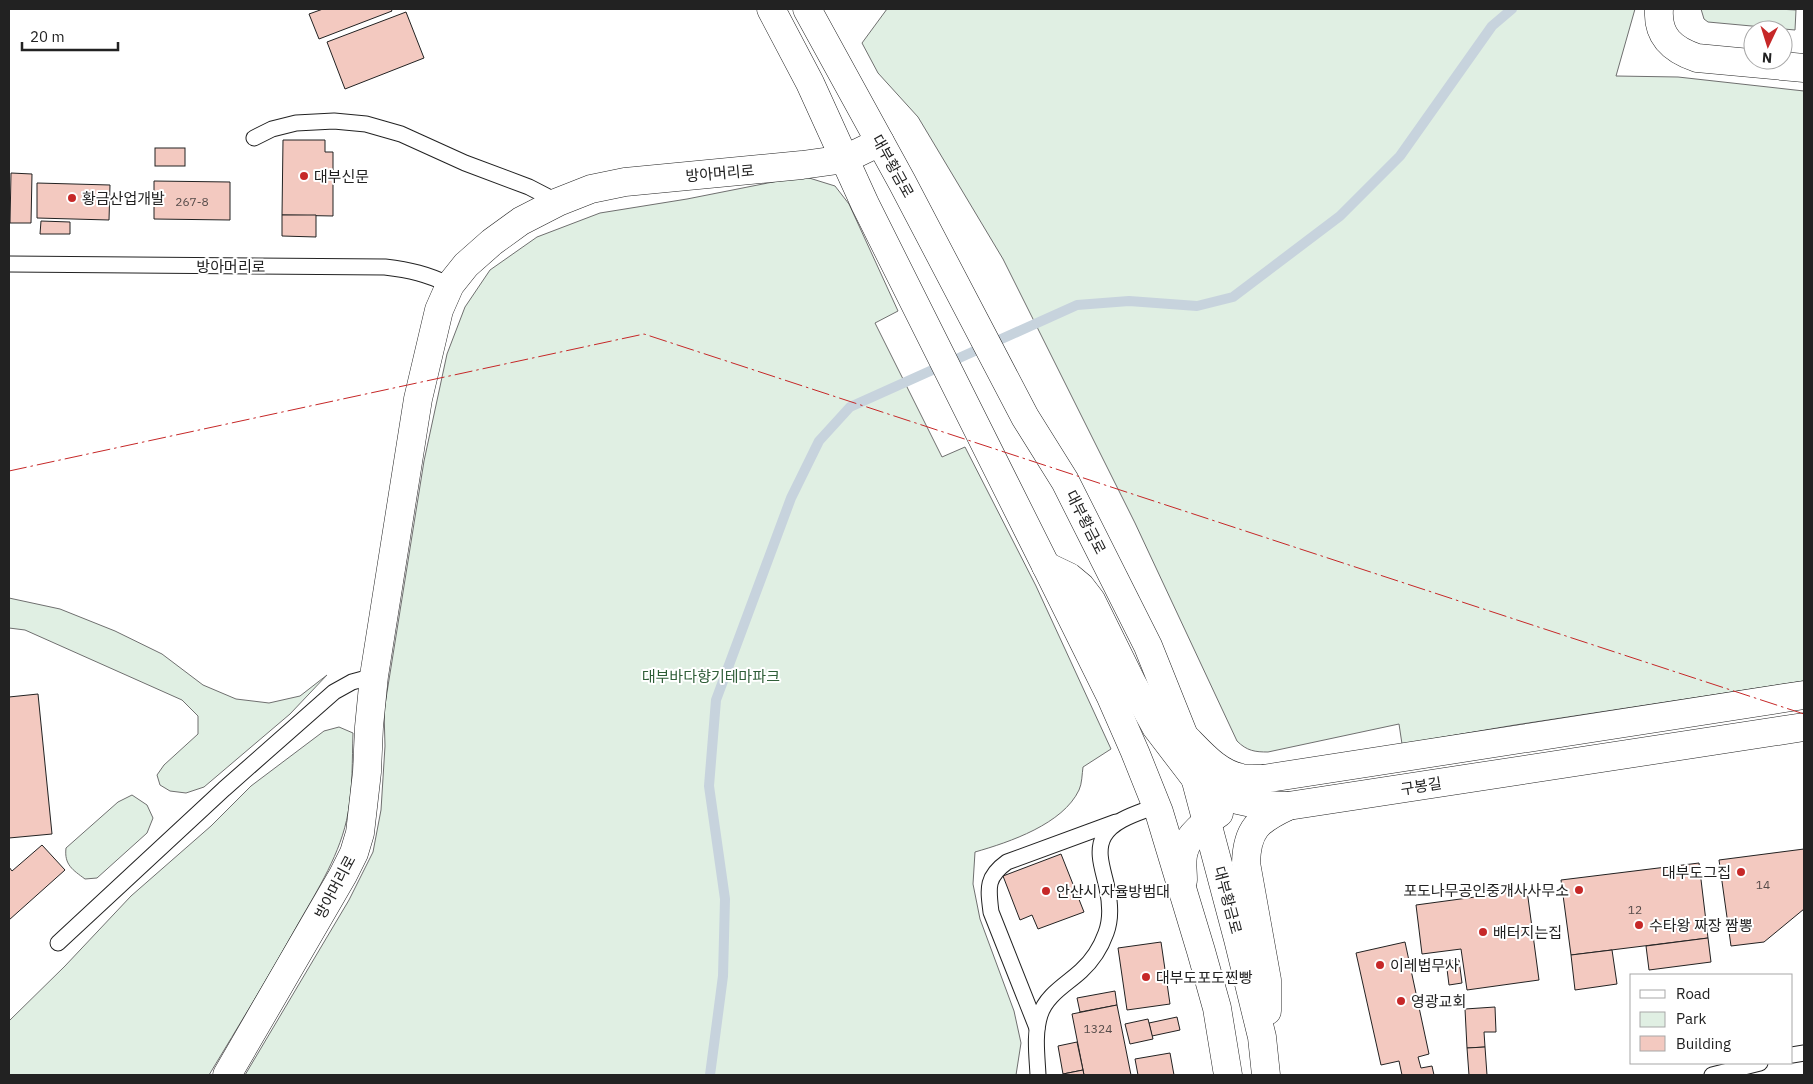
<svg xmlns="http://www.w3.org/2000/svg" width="1813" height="1084" viewBox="0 0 1813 1084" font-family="'IBM Plex Sans','Noto Sans KR',sans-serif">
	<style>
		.green { fill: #e0efe3; stroke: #6f6f6f }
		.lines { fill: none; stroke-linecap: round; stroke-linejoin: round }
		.stream { stroke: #c7d3dd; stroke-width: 10 }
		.building { fill: #f3c9c0; stroke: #222 }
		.lane-casing { stroke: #222; stroke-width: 17 }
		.street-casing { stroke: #222; stroke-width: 29 }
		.secondary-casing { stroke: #222; stroke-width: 29 }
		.lane { stroke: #fff; stroke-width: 15 }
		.street { stroke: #fff; stroke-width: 28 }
		.secondary { stroke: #fff; stroke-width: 28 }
		.power { stroke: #c62828; stroke-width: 1; stroke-dasharray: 18 4 2.5 4; stroke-linecap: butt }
		.poi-dot { fill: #c62828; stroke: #fff; stroke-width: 2 }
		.labels { text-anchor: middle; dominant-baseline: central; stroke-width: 4; stroke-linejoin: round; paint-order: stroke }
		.number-label { font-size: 12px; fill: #564c4a }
		.street-label { font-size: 15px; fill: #222; stroke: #fff }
		.poi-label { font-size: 15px; fill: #222; stroke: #fff; text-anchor: start }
		.park-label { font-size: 15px; fill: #2f5e38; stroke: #fff }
	</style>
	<rect width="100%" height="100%" fill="#fff"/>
	<g class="green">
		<path d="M887,9h748l-19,67 62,1 126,14v590l-289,44 -113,19 -3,-20 -131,28c-13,0 -21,-1 -31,-11l-102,-218 -132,-264 -85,-142 -40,-44 -16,-30z"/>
		<path d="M1701,9h76l19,1 -1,20 -87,-8 -4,-3z"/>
		<path d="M806,177l29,9 14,18 49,107 -23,12 67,134 23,-10 71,139 75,163 -28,18c-1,7 -1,17 -4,23 -16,34 -69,52 -104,62l-2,32 7,35 34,92 7,32 -5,32h-771l104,-175 24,-48 8,-42 4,-64 -1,-35 40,-250 23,-107 18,-47 25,-37 47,-33 63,-24 87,-14 91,-18z"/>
		<path d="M9,598l51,11 55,22 47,23 41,31 33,14 33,4 31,-7 27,-21 -37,39 -86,73 -18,6 -16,-2 -10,-6 -3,-10 7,-10 34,-31v-18l-16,-16 -157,-70 -16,-2z"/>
		<path d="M339,727l14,6c-1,27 0,54 -5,80 -7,40 -30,76 -50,111 -28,51 -59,101 -89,151h-200v-54l56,-55 66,-70 80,-70 40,-40 73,-55z"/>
		<path d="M132,795l15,10 6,13 -6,15 -50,45 -12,1c-12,-9 -21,-14 -19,-31l52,-46z"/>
	</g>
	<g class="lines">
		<path class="stream" d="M710,1075l13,-99 2,-77 -16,-113 7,-86 75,-202 28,-57 31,-34 227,-102 52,-4 68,5 36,-9 107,-81 60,-60 92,-130 20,-17"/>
	</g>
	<g class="building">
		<path d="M323,9h68l1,2 -73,28 -10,-25z"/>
		<path d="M406,12l18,46 -79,31 -18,-47z"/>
		<path d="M283,140h42v12h8v64l-51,-1z"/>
		<rect x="155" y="148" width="30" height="18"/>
		<path d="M11,173l21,1 -1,49h-21z"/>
		<path d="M154,181l76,1v38l-76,-1z"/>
		<path d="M37,183l73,2 -1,35 -72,-2z"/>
		<path d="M282,215h34v22l-34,-1z"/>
		<path d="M41,221l29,1v12h-30z"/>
		<path d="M38,694l14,140 -43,4v-141z"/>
		<path d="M42,845l23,25 -56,50v-53l3,4z"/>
		<path d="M1804,849v60l-40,33 -33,4 -12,-86z"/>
		<path d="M1061,854l23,58 -46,17 -6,-14 -12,5 -17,-44z"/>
		<path d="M1699,863l9,75 -137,17 -10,-75z"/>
		<path d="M1527,890l12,90 -72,10 -6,-41 -39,5 -6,-49z"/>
		<path d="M1708,938l3,24 -62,8 -3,-24z"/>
		<path d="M1161,942l9,62 -43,6 -9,-62z"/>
		<path d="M1405,942l24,112 -11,3 3,11 11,-2 2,9h-32l-3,-14 -18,4 -25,-112z"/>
		<path d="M1612,950l5,34 -42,6 -4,-35z"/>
		<path d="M1459,960l3,23 -13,2 -3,-24z"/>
		<path d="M1115,991l2,14 -37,7 -3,-14z"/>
		<path d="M1117,1005l14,70h-47l-12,-61z"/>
		<path d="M1495,1007l1,25h-12l1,15 -18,1 -2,-39z"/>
		<path d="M1177,1017l3,13 -28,6 -3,-13z"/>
		<path d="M1148,1019l5,20 -23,5 -5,-20z"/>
		<path d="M1077,1042l6,28 -20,4 -5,-28z"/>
		<path d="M1485,1047l2,28h-18l-2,-27z"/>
		<path d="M1170,1053l4,22h-36l-3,-16z"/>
		<path d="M1083,1070l1,5h-21v-1z"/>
	</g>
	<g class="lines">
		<g class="lane-casing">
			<g id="lane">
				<path d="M254,138l18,-9 24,-6 38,-2 32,3 35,10 64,29 64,24 29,15"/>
				<path d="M9,264l376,3c25,3 42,7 65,18"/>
				<path d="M58,943l166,-154 110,-97 18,-10 22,-6"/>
				<path d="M1037,1028l-46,-116c-3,-24 -5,-35 16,-50l109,-40"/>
				<path d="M1792,1055l12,-2"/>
				<path d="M1038,1075c-1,-20 -4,-41 2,-60 6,-20 27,-31 41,-44 11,-10 20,-24 25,-38 5,-13 4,-31 1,-45 -3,-16 -12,-36 -3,-52 10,-17 35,-23 52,-30"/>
				<path d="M1712,1075l48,-12"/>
			</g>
		</g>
		<g class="street-casing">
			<g id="street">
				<path d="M1659,9c-2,28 14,41 38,49l107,10"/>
				<path d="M227,1075l116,-200 11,-22 6,-20 7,-61 2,-45 5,-51 44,-277 21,-89 11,-25 16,-20 26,-23 29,-21 37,-19 33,-13 34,-7 177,-17 43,-6 35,-17"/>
			</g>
		</g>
		<g class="secondary-casing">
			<g id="secondary">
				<path d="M771,9l39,74 55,121 181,362 64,129 25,57 24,60 42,139 16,57 11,67"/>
				<path d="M807,9l95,173 123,235 40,64 83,165 36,90 54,203 24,98 4,38"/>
				<path d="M1046,566l23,11 12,10 10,13 41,83 24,44 39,51 43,22 23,5 27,1"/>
				<path d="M1184,736c17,17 34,38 58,42 7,1 14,0 21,1l541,-84"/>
				<path d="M1183,880c0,-9 -2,-20 1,-29 4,-16 22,-29 35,-38"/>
				<path d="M1267,1011v-31l-21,-117c1,-34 12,-43 42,-57l516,-79"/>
			</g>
		</g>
		<use href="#lane" class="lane"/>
		<use href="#street" class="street"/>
		<use href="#secondary" class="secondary"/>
		<path class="power" d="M9,471l635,-137 1160,380"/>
	</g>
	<g class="poi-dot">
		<circle cx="304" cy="176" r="5"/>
		<circle cx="72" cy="198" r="5"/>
		<circle cx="1741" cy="872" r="5"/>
		<circle cx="1579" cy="890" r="5"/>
		<circle cx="1046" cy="891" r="5"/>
		<circle cx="1639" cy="925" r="5"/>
		<circle cx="1483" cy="932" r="5"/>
		<circle cx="1380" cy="965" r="5"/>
		<circle cx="1146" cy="977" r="5"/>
		<circle cx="1401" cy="1001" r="5"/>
	</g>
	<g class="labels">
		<g class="number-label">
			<text x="192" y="201">267-8</text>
			<text x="1763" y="884">14</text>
			<text x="1635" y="909">12</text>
			<text x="1098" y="1028">1324</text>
		</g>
		<g class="street-label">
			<text transform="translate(893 166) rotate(61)">대부황금로</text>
			<text transform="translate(720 173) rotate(-5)">방아머리로</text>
			<text x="231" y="266">방아머리로</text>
			<text transform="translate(1086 522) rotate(63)">대부황금로</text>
			<text transform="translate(1421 786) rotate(-9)">구봉길</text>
			<text transform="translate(335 887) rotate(-62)">방아머리로</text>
			<text transform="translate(1228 900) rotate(75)">대부황금로</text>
		</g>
		<g class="poi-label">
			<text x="314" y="176">대부신문</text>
			<text x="82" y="198">황금산업개발</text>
			<text x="1731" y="872" text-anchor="end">대부도그집</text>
			<text x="1569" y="890" text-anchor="end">포도나무공인중개사사무소</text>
			<text x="1056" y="891">안산시 자율방범대</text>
			<text x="1649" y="925">수타왕 짜장 짬뽕</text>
			<text x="1493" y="932">배터지는집</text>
			<text x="1390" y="965">이레법무사</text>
			<text x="1156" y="977">대부도포도찐빵</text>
			<text x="1411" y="1001">영광교회</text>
		</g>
		<g class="park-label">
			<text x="711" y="676">대부바다향기테마파크</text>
		</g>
	</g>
	<rect width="1813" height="1084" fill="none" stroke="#222222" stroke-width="20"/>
	<rect x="1630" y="974" width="162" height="90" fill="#ffffff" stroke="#a7a7a7"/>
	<rect x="1640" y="990" width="25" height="8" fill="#ffffff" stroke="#a7a7a7"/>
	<text x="1676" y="999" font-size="15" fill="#222222">Road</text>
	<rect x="1640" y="1012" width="25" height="15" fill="#e0efe3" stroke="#a7a7a7"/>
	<text x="1676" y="1024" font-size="15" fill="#222222">Park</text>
	<rect x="1640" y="1036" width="25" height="15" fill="#f3c9c0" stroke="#a7a7a7"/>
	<text x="1676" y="1049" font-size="15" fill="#222222">Building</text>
	<g transform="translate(1768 45) rotate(184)"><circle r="24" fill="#ffffff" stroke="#a7a7a7"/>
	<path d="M0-4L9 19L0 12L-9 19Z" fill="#c62828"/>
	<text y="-8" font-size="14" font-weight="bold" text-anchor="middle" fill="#222222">N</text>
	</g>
	<path d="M22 42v8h96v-8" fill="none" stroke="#222222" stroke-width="2.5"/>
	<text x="30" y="42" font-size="15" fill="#222222" stroke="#ffffff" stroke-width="4" paint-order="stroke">20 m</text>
</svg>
